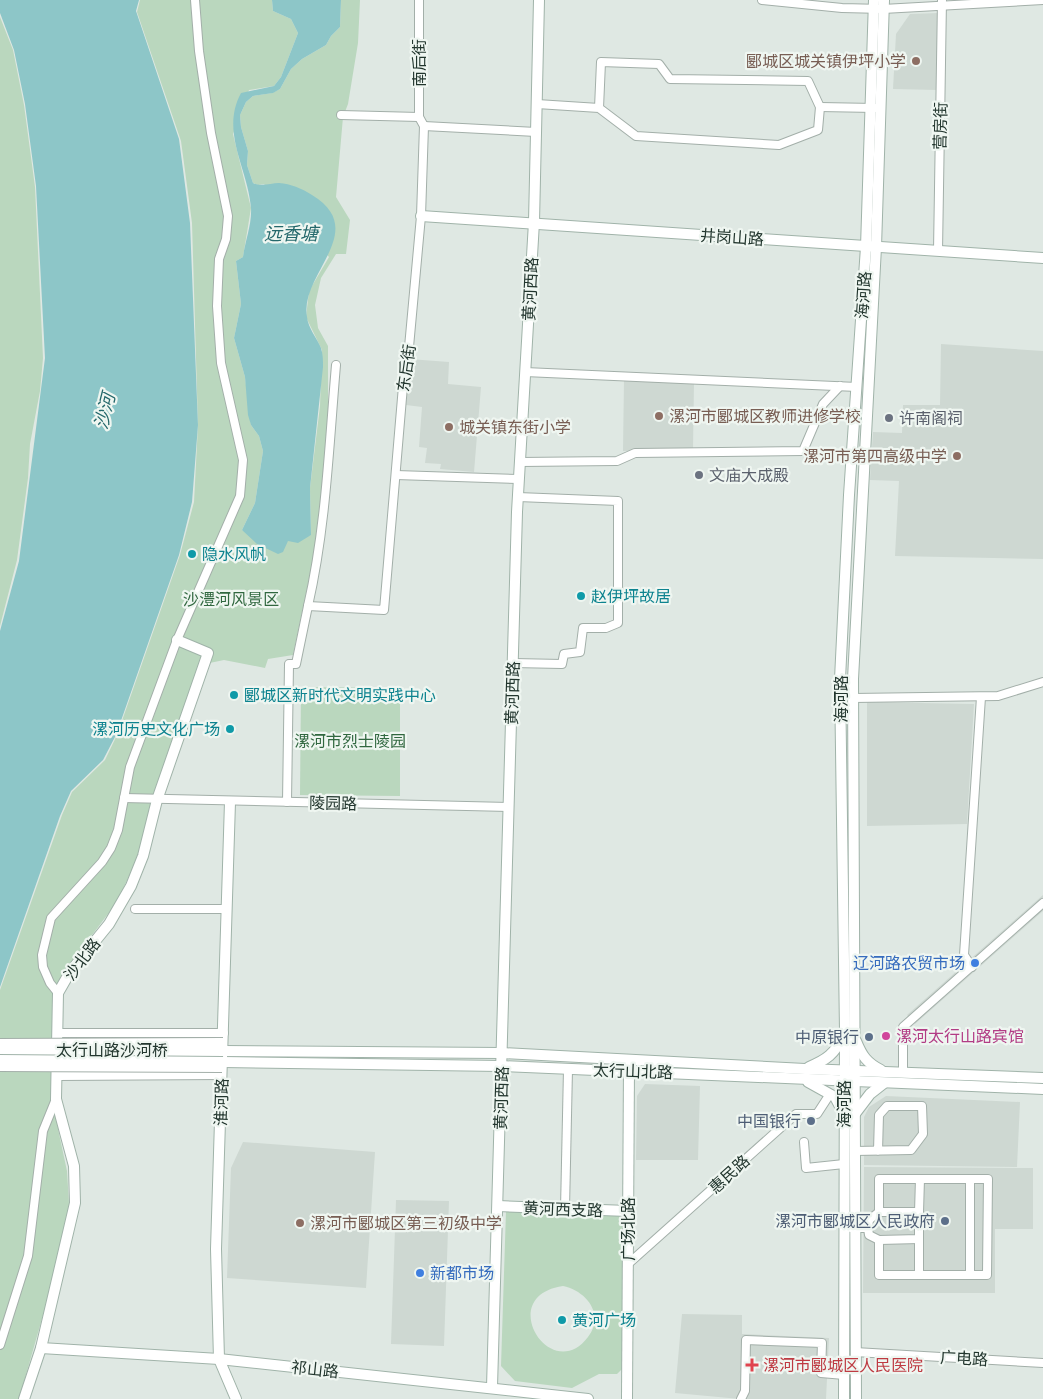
<svg xmlns="http://www.w3.org/2000/svg" width="1043" height="1399" viewBox="0 0 1043 1399" font-family="Ubuntu,'Noto Sans SC',sans-serif">
	<style>
		.built { fill: #ced8d2 }
		.green { fill: #bad7be; fill-rule: evenodd }
		.water { fill: #8dc6c8 }
		.lines { fill: none; stroke-linecap: round; stroke-linejoin: round }
		.street-casing { stroke: #a3afa9; stroke-width: 10 }
		.secondary-casing { stroke: #a0b3a9; stroke-width: 12 }
		.street { stroke: #fff; stroke-width: 8 }
		.secondary { stroke: #fff; stroke-width: 10 }
		.street-bridge-casing { stroke: #a3afa9; stroke-width: 10; stroke-linecap: butt }
		.secondary-bridge-casing { stroke: #a0b3a9; stroke-width: 12; stroke-linecap: butt }
		.street-bridge { stroke: #fff; stroke-width: 8 }
		.secondary-bridge { stroke: #fff; stroke-width: 10 }
		.education-dot { fill: #8d6e63; stroke: #eff6f1; stroke-width: 2 }
		.worship-dot { fill: #6b7280; stroke: #eff6f1; stroke-width: 2 }
		.culture-dot { fill: #0f9aa8; stroke: #eff6f1; stroke-width: 2 }
		.shop-dot { fill: #3f7fe0; stroke: #eff6f1; stroke-width: 2 }
		.hotel-dot { fill: #d1479c; stroke: #eff6f1; stroke-width: 2 }
		.service-dot { fill: #5c6f8a; stroke: #eff6f1; stroke-width: 2 }
		.health-dot { fill: #e0444e; stroke: #eff6f1; stroke-width: 2 }
		.labels { text-anchor: middle; dominant-baseline: central; stroke-width: 4.5; stroke-linejoin: round; paint-order: stroke }
		.education-label { font-size: 16px; fill: #785e54; stroke: #eff6f1; text-anchor: start }
		.street-label { font-size: 16px; fill: #22362e; stroke: #eff6f1 }
		.worship-label { font-size: 16px; fill: #5b616d; stroke: #eff6f1; text-anchor: start }
		.culture-label { font-size: 16px; fill: #0d838f; stroke: #eff6f1; text-anchor: start }
		.park-label { font-size: 16px; fill: #316840; stroke: #eff6f1 }
		.shop-label { font-size: 16px; fill: #366cbe; stroke: #eff6f1; text-anchor: end }
		.hotel-label { font-size: 16px; fill: #b23c85; stroke: #eff6f1; text-anchor: start }
		.service-label { font-size: 16px; fill: #4e5e75; stroke: #eff6f1; text-anchor: end }
		.health-label { font-size: 16px; fill: #be3a42; stroke: #eff6f1; text-anchor: start }
		.water-label { font-size: 18px; font-style: italic; fill: #24686b; stroke: #eff6f1 }
	</style>
	<rect width="100%" height="100%" fill="#dfe8e3"/>
	<g class="built">
		<path d="M938,13l-1,77 -44,-1 3,-55 14,-20z"/>
		<path d="M941,344l102,7v208l-148,-3 4,-75 -29,-1 3,-48 29,1 1,-28h37z"/>
		<path d="M409,359l40,3 -1,22 33,3 -7,85 -34,-3 1,-5 -16,-1 2,-15 -8,-1 3,-40 -16,-2z"/>
		<path d="M624,379l70,3 -1,68 -70,1z"/>
		<path d="M867,702l107,2 -7,120 -100,2z"/>
		<path d="M1043,895v16l-128,113 -8,-9z"/>
		<path d="M645,1084l55,2 -2,74h-62l1,-64z"/>
		<path d="M886,1096l134,6 -3,65 -153,-2v-48l5,-10z"/>
		<path d="M243,1142l132,10 -9,136 -139,-10 4,-110z"/>
		<path d="M864,1167l169,1v61h-38v64h-132z"/>
		<path d="M396,1200l53,1 -5,145 -53,-2z"/>
		<path d="M682,1314l60,1v19l87,4 -3,61h-86l-65,-6z"/>
	</g>
	<g class="green">
		<path d="M140,0h132l1,11 18,8 7,14 -17,44 -7,9 -25,4 -16,44 18,74 -8,49 -7,4 5,43 -7,34 11,39 6,48 8,11 4,15 -8,52 -13,27 43,15 3,-5 23,-5 -1,-47 10,-82 2,-56 -16,-33 3,-26 20,-34 -65,-73 -6,1 -5,-2 -6,-18 1,-14 -7,-24 -1,-12 6,-13 7,-6 19,-3 8,-4 11,-20 11,-10 24,-14 5,-9 9,-9 1,-27h19l-2,43 -10,61 -5,13 -7,80 14,23 -4,34h-10l-15,24 -6,27 3,23 10,18v74l-9,111 -26,124 -25,4 -3,9 -41,-8 -24,5 -61,189 -22,48 -56,74 -8,19v60l5,74 9,42 2,33 -1,24 -49,171h-19v-409l62,-175 10,-23 33,-32 12,-25 63,-180 14,-53 4,-77 -6,-202 -11,-82 -44,-129z"/>
		<path d="M0,17l13,33 11,55 11,82 8,171 -3,33 -10,53 -2,34 -11,82 -17,66z"/>
		<path d="M301,687l99,1v108l-100,-1z"/>
		<path d="M506,1211l117,5 -1,153 -5,5h-18l-27,14 -57,-7 -14,-15zM563,1286c24,5 42,29 25,51 -37,49 -94,-41 -25,-51z"/>
	</g>
	<g class="water">
		<path d="M0,0h139l-3,11 43,128 11,84 8,202 -6,77 -13,53 -63,180 -13,25 -32,31 -11,25 -60,171v-356l19,-70 26,-203 -9,-172 -11,-82 -11,-54 -14,-37z"/>
		<path d="M272,0h69l-1,27 -9,9 -5,9 -24,14 -11,10 -11,20 -7,4 -20,3 -7,6 -6,13 1,12 7,24 -1,14 6,18c8,4 18,0 26,0 12,1 22,5 33,12 59,36 -13,79 -5,122 1,11 10,21 14,31 2,6 2,13 2,19l-13,121 1,47 -13,8 -10,-2 -5,11 -5,2 -21,-10 -15,-14 13,-27 8,-52 -4,-15 -8,-11 -3,-10 -3,-38 -11,-39 7,-34 -5,-43 7,-4c2,-16 9,-33 8,-49 -3,-40 -31,-76 -10,-115l33,-7 7,-9 17,-44 -7,-14 -18,-8z"/>
	</g>
	<g class="lines">
		<g class="street-casing">
			<g id="street">
				<path d="M419,0v117l5,9"/>
				<path d="M762,0l80,8 41,1 160,-9"/>
				<path d="M537,104l62,4 37,28 143,9 39,-15 2,-23 -12,-26 -138,-2 -11,-15 -58,-2 -2,46"/>
				<path d="M820,107l55,1"/>
				<path d="M341,115l78,2"/>
				<path d="M424,126l112,6"/>
				<path d="M938,251l4,-251"/>
				<path d="M525,372l332,15"/>
				<path d="M520,462l97,-1 18,-8 168,-2 20,-47 17,-18"/>
				<path d="M396,475l123,4"/>
				<path d="M308,606c18,-79 21,-160 28,-241"/>
				<path d="M513,663l49,1 2,-10 16,-2 3,-24h23l12,-5v-122l-100,-4"/>
				<path d="M853,698l145,-2 45,-14"/>
				<path d="M124,798l385,9"/>
				<path d="M287,802l2,-138h7l12,-58 76,4 19,-224 6,-39 12,-131 3,-90"/>
				<path d="M135,909h92"/>
				<path d="M972,967l-8,-12 17,-258"/>
				<path d="M58,993l-8,-10 -7,-16 -1,-12 9,-37 51,-56 9,-14 7,-18 12,-63 47,-127 63,-144 3,-36 -22,-97 -4,-57 2,-47 7,-20 2,-23 -17,-83 -12,-82 -4,-51"/>
				<path d="M58,1033h166"/>
				<path d="M903,1072v-45l140,-124"/>
				<path d="M57,1076l165,-1"/>
				<path d="M804,1142l2,26 38,-4"/>
				<path d="M854,1151l57,-1 12,-16 -1,-28h-35l-8,9 -1,36"/>
				<path d="M920,1179h50v96"/>
				<path d="M565,1209l3,-140"/>
				<path d="M879,1212v-33h41l-1,33"/>
				<path d="M851,1228h17l1,7 10,5 40,-1v-27h-40l-10,8 -1,8"/>
				<path d="M879,1240v35h40v-36"/>
				<path d="M628,1264l168,-150h21l13,-20"/>
				<path d="M919,1275h68l1,-96h-18"/>
				<path d="M0,1345l28,-89 15,-125 13,-32"/>
				<path d="M855,1352l188,11"/>
				<path d="M741,1399l4,-8 1,-51 76,3 -1,30 23,2"/>
			</g>
		</g>
		<g class="secondary-casing">
			<g id="secondary">
				<path d="M421,216l622,42"/>
				<path d="M230,802l-14,447 3,110 17,40"/>
				<path d="M856,1041c6,15 11,22 25,29"/>
				<path d="M223,1051l279,2 303,16 238,9"/>
				<path d="M223,1062l278,4 542,23"/>
				<path d="M809,1067c17,-7 26,-13 34,-31"/>
				<path d="M808,1082l27,15 9,17"/>
				<path d="M854,1115l16,-21 14,-11"/>
				<path d="M498,1206l130,5"/>
				<path d="M41,1348l178,11 369,40"/>
				<path d="M492,1387l25,-875 17,-290 5,-222"/>
				<path d="M24,1399l17,-51 34,-145 -1,-37 -18,-67 2,-106 12,-21 39,-48 22,-38 12,-30 14,-56 51,-147 -31,-13"/>
				<path d="M627,1399l2,-333"/>
				<path d="M844,1399l1,-368 -5,-352 9,-184 17,-248 8,-247"/>
				<path d="M856,1399l-3,-720 23,-432 8,-247"/>
			</g>
		</g>
		<use href="#street" class="street"/>
		<use href="#secondary" class="secondary"/>
		<g class="street-bridge-casing">
			<g id="street-bridge">
				<path d="M0,1043l223,-1"/>
				<path d="M0,1067l222,1"/>
			</g>
		</g>
		<g class="secondary-bridge-casing">
			<g id="secondary-bridge">
				<path d="M0,1049l223,2"/>
				<path d="M0,1060l223,2"/>
			</g>
		</g>
		<use href="#street-bridge" class="street-bridge"/>
		<use href="#secondary-bridge" class="secondary-bridge"/>
	</g>
	<g class="education-dot">
		<circle cx="916" cy="61" r="5"/>
		<circle cx="659" cy="416" r="5"/>
		<circle cx="449" cy="427" r="5"/>
		<circle cx="957" cy="456" r="5"/>
		<circle cx="300" cy="1223" r="5"/>
	</g>
	<g class="worship-dot">
		<circle cx="889" cy="418" r="5"/>
		<circle cx="699" cy="475" r="5"/>
	</g>
	<g class="culture-dot">
		<circle cx="192" cy="554" r="5"/>
		<circle cx="581" cy="596" r="5"/>
		<circle cx="234" cy="695" r="5"/>
		<circle cx="230" cy="729" r="5"/>
		<circle cx="562" cy="1320" r="5"/>
	</g>
	<g class="shop-dot">
		<circle cx="975" cy="963" r="5"/>
		<circle cx="420" cy="1273" r="5"/>
	</g>
	<circle class="hotel-dot" cx="886" cy="1036" r="5"/>
	<g class="service-dot">
		<circle cx="869" cy="1037" r="5"/>
		<circle cx="811" cy="1121" r="5"/>
		<circle cx="945" cy="1221" r="5"/>
	</g>
	<path class="health-dot" d="M749.5 1357.5h5v5h5v5h-5v5h-5v-5h-5v-5h5z"/>
	<g class="labels">
		<g class="education-label">
			<text x="906" y="61" text-anchor="end">郾城区城关镇伊坪小学</text>
			<text x="669" y="416">漯河市郾城区教师进修学校</text>
			<text x="459" y="427">城关镇东街小学</text>
			<text x="947" y="456" text-anchor="end">漯河市第四高级中学</text>
			<text x="310" y="1223">漯河市郾城区第三初级中学</text>
		</g>
		<g class="street-label">
			<text transform="translate(419 63) rotate(-90)">南后街</text>
			<text transform="translate(940 126) rotate(-89)">营房街</text>
			<text transform="translate(732 237) rotate(4)">井岗山路</text>
			<text transform="translate(530 289) rotate(-87)">黄河西路</text>
			<text transform="translate(863 295) rotate(-86)">海河路</text>
			<text transform="translate(406 368) rotate(-82)">东后街</text>
			<text transform="translate(512 693) rotate(-88)">黄河西路</text>
			<text transform="translate(841 699) rotate(-90)">海河路</text>
			<text transform="translate(333 803) rotate(1)">陵园路</text>
			<text transform="translate(82 959) rotate(-53)">沙北路</text>
			<text x="112" y="1050">太行山路沙河桥</text>
			<text transform="translate(633 1071) rotate(2)">太行山北路</text>
			<text transform="translate(501 1098) rotate(-88)">黄河西路</text>
			<text transform="translate(221 1102) rotate(-88)">淮河路</text>
			<text transform="translate(844 1104) rotate(-90)">海河路</text>
			<text transform="translate(729 1174) rotate(-42)">惠民路</text>
			<text transform="translate(563 1209) rotate(2)">黄河西支路</text>
			<text transform="translate(628 1229) rotate(-90)">广场北路</text>
			<text transform="translate(964 1358) rotate(3)">广电路</text>
			<text transform="translate(315 1369) rotate(6)">祁山路</text>
		</g>
		<g class="worship-label">
			<text x="899" y="418">许南阁祠</text>
			<text x="709" y="475">文庙大成殿</text>
		</g>
		<g class="culture-label">
			<text x="202" y="554">隐水风帆</text>
			<text x="591" y="596">赵伊坪故居</text>
			<text x="244" y="695">郾城区新时代文明实践中心</text>
			<text x="220" y="729" text-anchor="end">漯河历史文化广场</text>
			<text x="572" y="1320">黄河广场</text>
		</g>
		<g class="park-label">
			<text x="231" y="599">沙澧河风景区</text>
			<text x="350" y="741">漯河市烈士陵园</text>
		</g>
		<g class="shop-label">
			<text x="965" y="963">辽河路农贸市场</text>
			<text x="430" y="1273" text-anchor="start">新都市场</text>
		</g>
		<g class="hotel-label">
			<text x="896" y="1036">漯河太行山路宾馆</text>
		</g>
		<g class="service-label">
			<text x="859" y="1037">中原银行</text>
			<text x="801" y="1121">中国银行</text>
			<text x="935" y="1221">漯河市郾城区人民政府</text>
		</g>
		<g class="health-label">
			<text x="763" y="1365">漯河市郾城区人民医院</text>
		</g>
		<g class="water-label">
			<text x="291" y="233">远香塘</text>
			<text transform="translate(104 411) rotate(-76)">沙河</text>
		</g>
	</g>
</svg>
